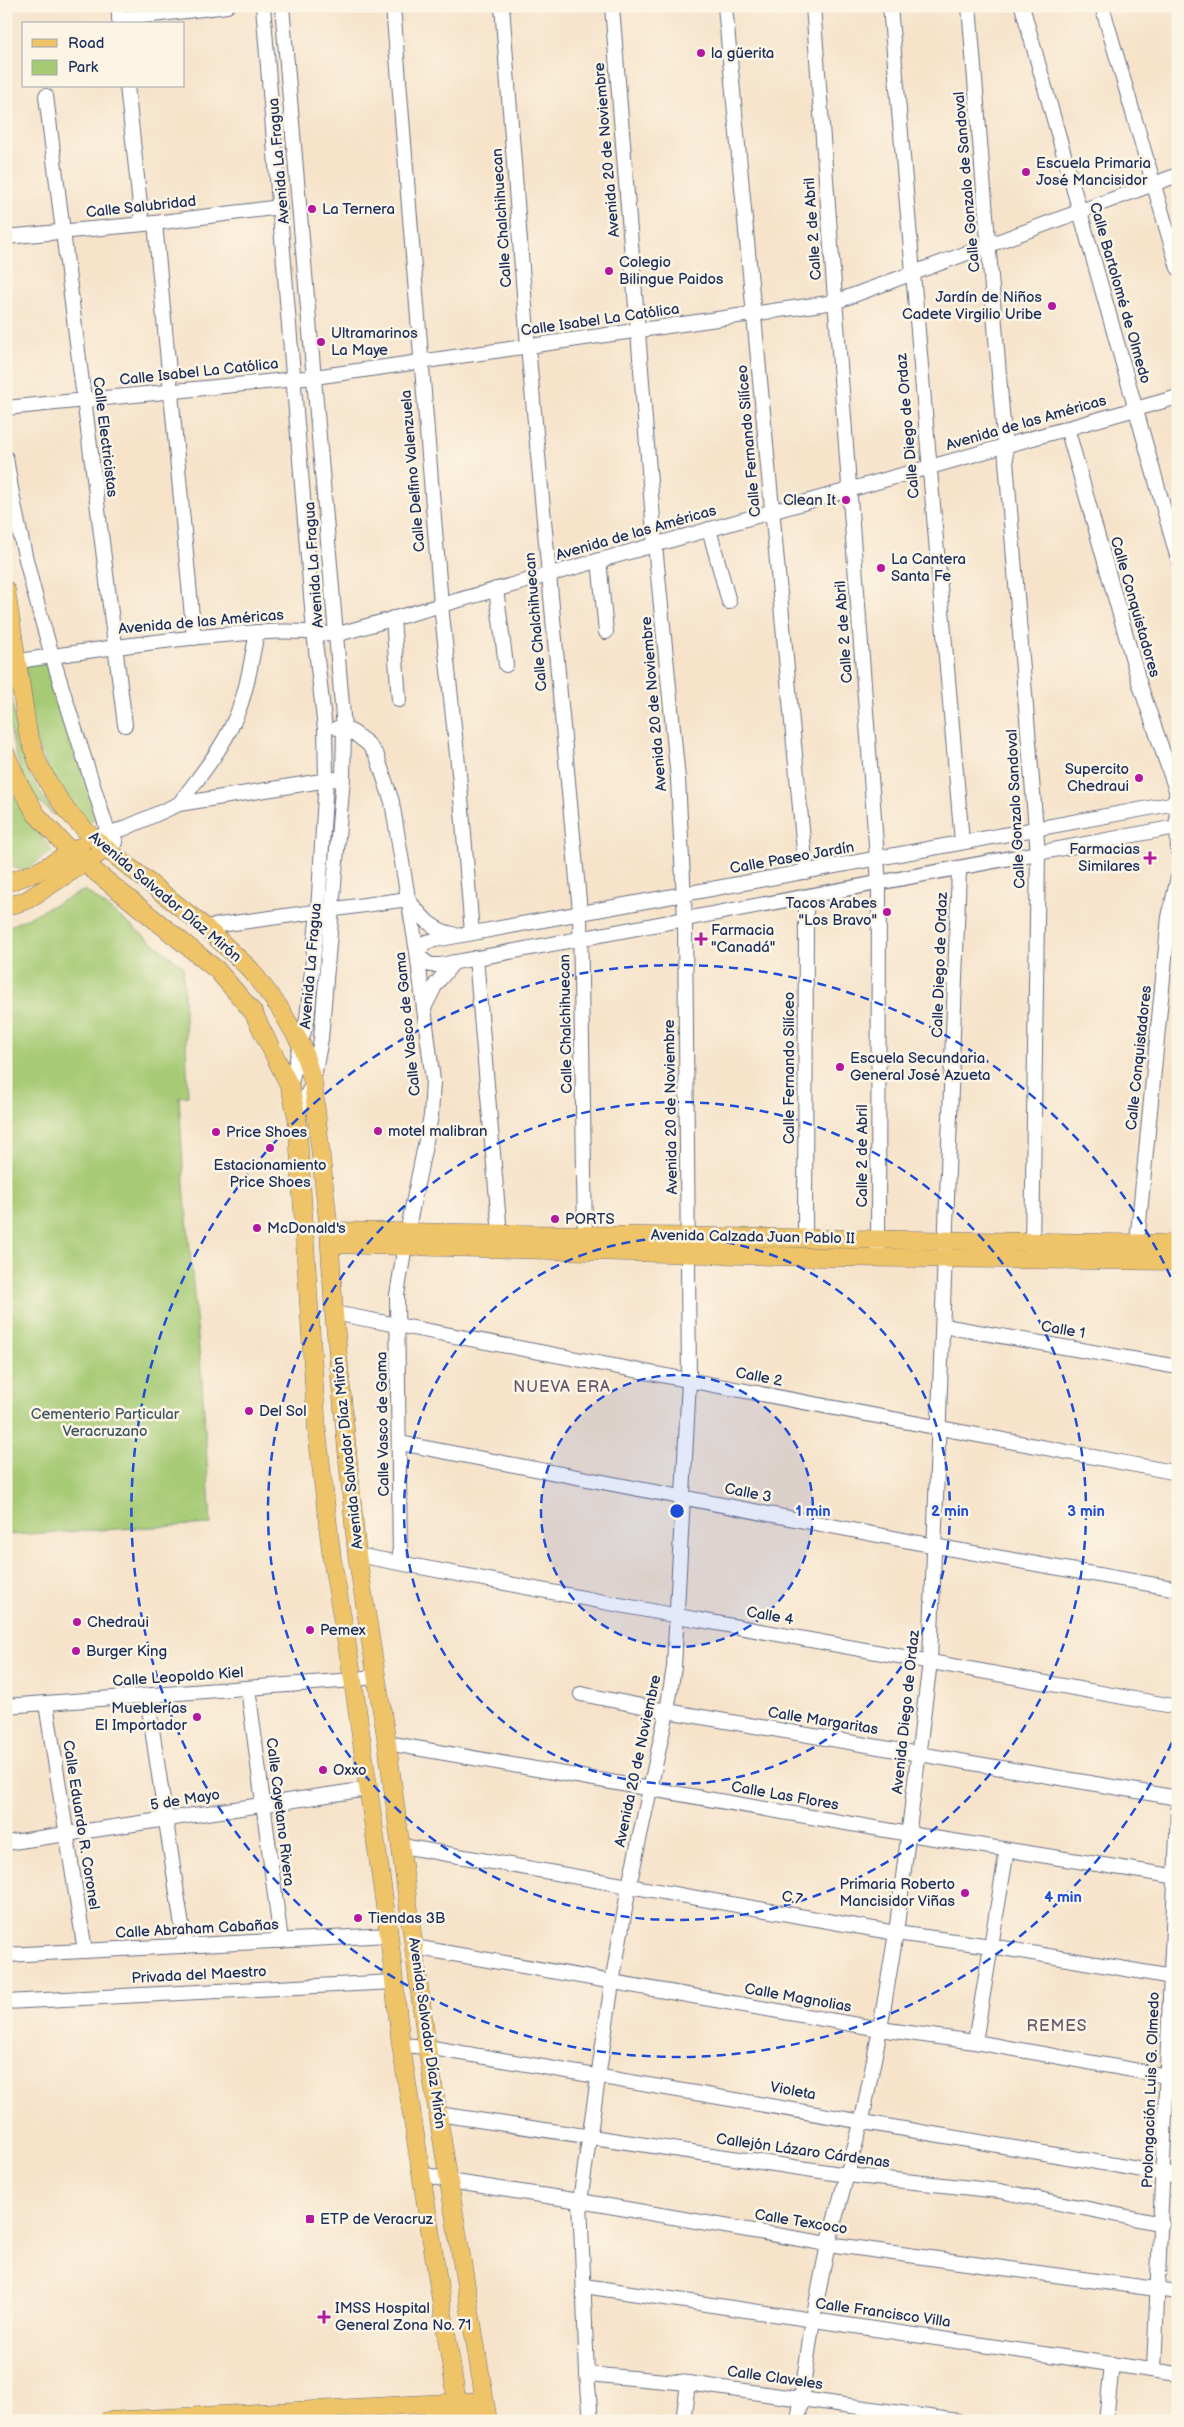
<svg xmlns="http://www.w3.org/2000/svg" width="1184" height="2427" viewBox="0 0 1184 2427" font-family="'Balsamiq Sans',sans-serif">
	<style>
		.green { fill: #a6ca74; stroke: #607c69 }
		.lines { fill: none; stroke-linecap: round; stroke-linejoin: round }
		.minor-casing { stroke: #686e84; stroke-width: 16 }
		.major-casing { stroke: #686e84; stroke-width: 19 }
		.minor { stroke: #fff; stroke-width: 14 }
		.major { stroke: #efc469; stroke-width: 18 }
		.ring { fill: none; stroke: #1d4ed8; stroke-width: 2.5; stroke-dasharray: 9 6 }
		.poi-dot { fill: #b5179e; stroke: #fcf5e5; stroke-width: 2 }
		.labels { text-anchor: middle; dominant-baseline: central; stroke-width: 5; stroke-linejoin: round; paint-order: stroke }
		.poi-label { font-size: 15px; fill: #1b2f5e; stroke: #fcf5e5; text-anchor: start }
		.street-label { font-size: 15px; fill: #1b2f5e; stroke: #fcf5e5 }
		.park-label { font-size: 15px; fill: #3e5664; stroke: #fcf5e5 }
		.neighbourhood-label { font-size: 16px; letter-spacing: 1px; fill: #65596e; stroke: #fcf5e5 }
		.centre { fill: #1d4ed8; stroke: #fcf5e5; stroke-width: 2.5 }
		.ring-label { font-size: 15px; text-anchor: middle; font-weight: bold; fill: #1d4ed8; stroke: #fcf5e5; stroke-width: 5; stroke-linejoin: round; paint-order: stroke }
	</style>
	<rect width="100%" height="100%" fill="#fcf5e5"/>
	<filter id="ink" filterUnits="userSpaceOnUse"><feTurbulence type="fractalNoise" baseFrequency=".02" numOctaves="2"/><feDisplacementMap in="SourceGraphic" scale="10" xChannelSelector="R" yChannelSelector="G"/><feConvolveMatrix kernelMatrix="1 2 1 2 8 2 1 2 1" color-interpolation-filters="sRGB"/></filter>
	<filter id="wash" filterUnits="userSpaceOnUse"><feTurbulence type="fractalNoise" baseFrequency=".0096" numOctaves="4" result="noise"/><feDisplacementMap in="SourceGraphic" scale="20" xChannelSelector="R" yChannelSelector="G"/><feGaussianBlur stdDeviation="1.12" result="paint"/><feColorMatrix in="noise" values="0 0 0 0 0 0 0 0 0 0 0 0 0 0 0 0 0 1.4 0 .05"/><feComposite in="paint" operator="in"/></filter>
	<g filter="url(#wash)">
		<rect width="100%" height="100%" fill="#f6e3ca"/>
		<g class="green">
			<path d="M47,661l52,154 -11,8 -34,-38 -23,-57 -6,-63z"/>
			<path d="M6,673h3c4,32 6,65 18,95 7,16 19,31 27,47 -9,-8 -21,-17 -27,-28 -15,-34 -21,-77 -21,-114z"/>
			<path d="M12,794l40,57 -27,20 -19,-6 4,-70z"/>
			<path d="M85,890l98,76 5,130 -9,1 5,88 18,198 9,141 -205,11v-607z"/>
		</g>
	</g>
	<g filter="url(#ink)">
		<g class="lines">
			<g class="minor-casing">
				<g id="minor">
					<path d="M118,6l2,18"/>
					<path d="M263,6l51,626 11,97 1,50 -8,132 -11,108 -17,68"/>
					<path d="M282,6l62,722 -1,50 -22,261 -8,43 -16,35"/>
					<path d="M393,6l48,599 18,168 13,160"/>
					<path d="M502,6l26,340 52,566 5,324"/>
					<path d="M725,6l81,866"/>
					<path d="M813,6l66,878 -1,373"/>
					<path d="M890,6l72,836"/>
					<path d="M969,6l69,848 -6,396"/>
					<path d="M1022,6l156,553"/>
					<path d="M1102,6l76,262"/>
					<path d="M119,19l108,-13"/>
					<path d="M127,86l15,137"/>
					<path d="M46,96l79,629"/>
					<path d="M155,223l39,415"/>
					<path d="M6,237l149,-14 125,-16"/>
					<path d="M6,408l309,-31 520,-75 343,-127"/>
					<path d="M1067,428l73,257 37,108"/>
					<path d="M6,458c19,128 63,251 102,374l8,10"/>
					<path d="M709,529l20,73"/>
					<path d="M599,560l7,72"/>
					<path d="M496,589l10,76"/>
					<path d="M393,618l6,82"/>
					<path d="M6,663c65,-10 128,-19 193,-26 46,-4 90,-9 136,-2l843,-238"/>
					<path d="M337,728h7l10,5 14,11 9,12 15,46 25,150 16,129 -2,35 -24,117 -10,62 3,268"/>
					<path d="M1176,795l2,55"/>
					<path d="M179,804c19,-26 42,-53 55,-83 13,-28 17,-59 23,-89"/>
					<path d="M102,835l21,-6 56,-25 155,-25"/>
					<path d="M410,902c13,16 22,28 43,32"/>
					<path d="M205,927l203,-28"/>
					<path d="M417,952l9,-10 9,-2 741,-137"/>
					<path d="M418,956l12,9h10l736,-138"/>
					<path d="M476,958l24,276"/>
					<path d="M424,1008l12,-24 18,-22"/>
					<path d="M805,1238l1,-340"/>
					<path d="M1137,1243l32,-326 9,-40"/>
					<path d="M334,1313l844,160"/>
					<path d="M944,1326l234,41"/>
					<path d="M400,1443l535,103 243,43"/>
					<path d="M357,1555l321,61 500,91"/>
					<path d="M248,1688l33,253"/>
					<path d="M581,1694l86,17 511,87"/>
					<path d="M147,1696l38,250"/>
					<path d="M46,1704l39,247"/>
					<path d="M6,1706l347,-26 23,-4"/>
					<path d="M387,1743l522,91 269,43"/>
					<path d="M6,1843l362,-54"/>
					<path d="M402,1846l494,87 95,13 187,32"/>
					<path d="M414,1947l466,82 95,13 203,36"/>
					<path d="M6,1955l383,-20"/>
					<path d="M6,2002l388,-20"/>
					<path d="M975,2042l32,-192"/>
					<path d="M401,2045l26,2 751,129"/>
					<path d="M438,2114l409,61 153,16 162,33"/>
					<path d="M420,2173l29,8 131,20 248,43 350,48"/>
					<path d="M584,2286l594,88"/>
					<path d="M1154,2370l24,-559"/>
					<path d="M587,2374l101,9 270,38"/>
					<path d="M591,2421l-4,-47 -7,-173 32,-218 17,-97 38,-175 7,-44 15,-286 -4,-461 -7,-141 -23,-234 -43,-539"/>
					<path d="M683,2421l5,-38"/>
					<path d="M798,2421l15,-102 15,-75 34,-124 18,-91 16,-96 34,-271 29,-792"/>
					<path d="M1106,2421l6,-57"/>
				</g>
			</g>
			<g class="major-casing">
				<g id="major">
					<path d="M6,590l22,143 10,30 12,23 17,25 27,28 111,88 45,42 29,38 23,39 11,36 16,149 5,82 23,242 30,188 40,304 61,374"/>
					<path d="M6,754l13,30 17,30 35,38 146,118 36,42 37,75 7,30 20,314 15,128 21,121 36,255 12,110 59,376"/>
					<path d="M6,883l31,-11 43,-25"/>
					<path d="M6,907l21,-7 79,-51"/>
					<path d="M329,1231l849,13"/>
					<path d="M330,1244l482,13 366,4"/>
					<path d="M107,2421l377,-20"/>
					<path d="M429,2421l58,-4"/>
				</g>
			</g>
			<use href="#minor" class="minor"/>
			<use href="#major" class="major"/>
		</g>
	</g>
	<circle cx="677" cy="1511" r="136" fill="#1d4ed8" fill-opacity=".12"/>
	<g class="ring">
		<circle cx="677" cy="1511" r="136"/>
		<circle cx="677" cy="1511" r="273"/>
		<circle cx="677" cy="1511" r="409"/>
		<path d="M1178 1729A546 546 0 1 1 1178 1293"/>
	</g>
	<g class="poi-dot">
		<circle cx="701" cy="53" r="5"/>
		<circle cx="1026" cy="172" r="5"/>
		<circle cx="312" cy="209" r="5"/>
		<circle cx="609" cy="271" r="5"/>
		<circle cx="1052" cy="306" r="5"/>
		<circle cx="321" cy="342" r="5"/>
		<circle cx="846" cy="500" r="5"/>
		<circle cx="881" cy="568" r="5"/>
		<circle cx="1139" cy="778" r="5"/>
		<path d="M1147.5 850.5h5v5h5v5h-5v5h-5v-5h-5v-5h5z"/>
		<circle cx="887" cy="912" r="5"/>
		<path d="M698.5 931.5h5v5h5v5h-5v5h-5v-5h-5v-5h5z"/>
		<circle cx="840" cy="1067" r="5"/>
		<circle cx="378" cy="1131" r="5"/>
		<circle cx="216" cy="1132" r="5"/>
		<circle cx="270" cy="1148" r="5"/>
		<circle cx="555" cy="1219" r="5"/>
		<circle cx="257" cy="1228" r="5"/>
		<circle cx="249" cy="1411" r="5"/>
		<circle cx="77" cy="1622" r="5"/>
		<circle cx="310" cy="1630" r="5"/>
		<circle cx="76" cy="1651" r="5"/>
		<circle cx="197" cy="1717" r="5"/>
		<circle cx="323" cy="1770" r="5"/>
		<circle cx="965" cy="1893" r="5"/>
		<circle cx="358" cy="1918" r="5"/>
		<rect x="305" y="2214" width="10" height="10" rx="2.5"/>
		<path d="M321.5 2309.5h5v5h5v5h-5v5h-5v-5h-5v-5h5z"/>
	</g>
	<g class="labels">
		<g class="poi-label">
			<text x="711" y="53">la güerita</text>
			<text x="1036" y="163">Escuela Primaria<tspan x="1036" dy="17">José Mancisidor</tspan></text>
			<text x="322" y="209">La Ternera</text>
			<text x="619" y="262">Colegio<tspan x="619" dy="17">Bilingue Paidos</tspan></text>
			<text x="1042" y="297" text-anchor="end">Jardín de Niños<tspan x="1042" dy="17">Cadete Virgilio Uribe</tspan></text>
			<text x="331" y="333">Ultramarinos<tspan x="331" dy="17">La Maye</tspan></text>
			<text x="836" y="500" text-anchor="end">Clean It</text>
			<text x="891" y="559">La Cantera<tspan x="891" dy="17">Santa Fe</tspan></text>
			<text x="1129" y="769" text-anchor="end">Supercito<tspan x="1129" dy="17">Chedraui</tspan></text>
			<text x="1140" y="849" text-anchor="end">Farmacias<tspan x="1140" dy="17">Similares</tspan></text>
			<text x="877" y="903" text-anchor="end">Tacos Arabes<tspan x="877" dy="17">"Los Bravo"</tspan></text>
			<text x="711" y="930">Farmacia<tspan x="711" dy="17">"Canadá"</tspan></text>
			<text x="850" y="1058">Escuela Secundaria<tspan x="850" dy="17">General José Azueta</tspan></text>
			<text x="388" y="1131">motel malibran</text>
			<text x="226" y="1132">Price Shoes</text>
			<text x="270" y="1165" text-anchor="middle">Estacionamiento<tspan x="270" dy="17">Price Shoes</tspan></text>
			<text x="565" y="1219">PORTS</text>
			<text x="267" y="1228">McDonald's</text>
			<text x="259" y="1411">Del Sol</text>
			<text x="87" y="1622">Chedraui</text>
			<text x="320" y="1630">Pemex</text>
			<text x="86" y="1651">Burger King</text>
			<text x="187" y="1708" text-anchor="end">Mueblerías<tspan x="187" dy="17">El Importador</tspan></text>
			<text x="333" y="1770">Oxxo</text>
			<text x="955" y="1884" text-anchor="end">Primaria Roberto<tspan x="955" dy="17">Mancisidor Viñas</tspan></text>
			<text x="368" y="1918">Tiendas 3B</text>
			<text x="320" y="2219">ETP de Veracruz</text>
			<text x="335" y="2308">IMSS Hospital<tspan x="335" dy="17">General Zona No. 71</tspan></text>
		</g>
		<g class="street-label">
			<text transform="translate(607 150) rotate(-95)">Avenida 20 de Noviembre</text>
			<text transform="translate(279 161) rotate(-95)">Avenida La Fragua</text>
			<text transform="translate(967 182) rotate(-95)">Calle Gonzalo de Sandoval</text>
			<text transform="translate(141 207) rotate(-6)">Calle Salubridad</text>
			<text transform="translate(502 218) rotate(-94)">Calle Chalchihuecan</text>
			<text transform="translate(813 229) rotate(-94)">Calle 2 de Abril</text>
			<text transform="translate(1120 293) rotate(74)">Calle Bartolomé de Olmedo</text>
			<text transform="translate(600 320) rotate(-8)">Calle Isabel La Católica</text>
			<text transform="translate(199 372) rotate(-6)">Calle Isabel La Católica</text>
			<text transform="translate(1026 423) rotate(-16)">Avenida de las Américas</text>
			<text transform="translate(908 426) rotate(-95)">Calle Diego de Ordaz</text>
			<text transform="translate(105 437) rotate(83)">Calle Electricistas</text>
			<text transform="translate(749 441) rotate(-95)">Calle Fernando Silíceo</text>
			<text transform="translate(413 471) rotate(-95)">Calle Delfino Valenzuela</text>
			<text transform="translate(636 533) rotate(-16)">Avenida de las Américas</text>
			<text transform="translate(314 565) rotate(-94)">Avenida La Fragua</text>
			<text transform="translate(1135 607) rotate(74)">Calle Conquistadores</text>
			<text transform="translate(201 622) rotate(-5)">Avenida de las Américas</text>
			<text transform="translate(536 622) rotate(-95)">Calle Chalchihuecan</text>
			<text transform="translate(844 632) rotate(-94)">Calle 2 de Abril</text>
			<text transform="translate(654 704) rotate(-95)">Avenida 20 de Noviembre</text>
			<text transform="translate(1016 809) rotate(-93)">Calle Gonzalo Sandoval</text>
			<text transform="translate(792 858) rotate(-10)">Calle Paseo Jardín</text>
			<text transform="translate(165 897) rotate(40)">Avenida Salvador Díaz Mirón</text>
			<text transform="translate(940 965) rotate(-88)">Calle Diego de Ordaz</text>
			<text transform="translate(311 966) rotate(-85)">Avenida La Fragua</text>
			<text transform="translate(408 1024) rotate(-96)">Calle Vasco de Gama</text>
			<text transform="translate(566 1024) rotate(-91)">Calle Chalchihuecan</text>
			<text transform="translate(1139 1058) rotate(-84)">Calle Conquistadores</text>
			<text transform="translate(789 1068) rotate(-90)">Calle Fernando Silíceo</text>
			<text transform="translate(671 1107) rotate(-91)">Avenida 20 de Noviembre</text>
			<text transform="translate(862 1156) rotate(-90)">Calle 2 de Abril</text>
			<text transform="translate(753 1237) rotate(1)">Avenida Calzada Juan Pablo II</text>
			<text transform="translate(1063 1330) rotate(10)">Calle 1</text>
			<text transform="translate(759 1377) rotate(11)">Calle 2</text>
			<text transform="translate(383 1424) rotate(-91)">Calle Vasco de Gama</text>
			<text transform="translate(348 1453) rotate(-96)">Avenida Salvador Díaz Mirón</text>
			<text transform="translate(748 1493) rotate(11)">Calle 3</text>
			<text transform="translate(770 1616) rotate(10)">Calle 4</text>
			<text transform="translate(178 1677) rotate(-4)">Calle Leopoldo Kiel</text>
			<text transform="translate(906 1712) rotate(-84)">Avenida Diego de Ordaz</text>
			<text transform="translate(823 1721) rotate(9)">Calle Margaritas</text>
			<text transform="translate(638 1761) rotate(-78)">Avenida 20 de Noviembre</text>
			<text transform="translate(785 1796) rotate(10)">Calle Las Flores</text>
			<text transform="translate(185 1800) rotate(-9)">5 de Mayo</text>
			<text transform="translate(280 1812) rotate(83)">Calle Cayetano Rivera</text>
			<text transform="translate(81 1825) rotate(81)">Calle Eduardo R. Coronel</text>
			<text transform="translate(792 1898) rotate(10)">C.7</text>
			<text transform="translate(197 1929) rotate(-3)">Calle Abraham Cabañas</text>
			<text transform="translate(199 1975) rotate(-3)">Privada del Maestro</text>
			<text transform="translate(798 1998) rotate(10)">Calle Magnolias</text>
			<text transform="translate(427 2033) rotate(82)">Avenida Salvador Díaz Mirón</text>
			<text transform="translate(1151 2090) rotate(-88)">Prolongación Luis G. Olmedo</text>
			<text transform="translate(793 2091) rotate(10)">Violeta</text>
			<text transform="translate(803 2151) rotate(8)">Callejón Lázaro Cárdenas</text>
			<text transform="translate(801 2222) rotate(9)">Calle Texcoco</text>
			<text transform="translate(883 2313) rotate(8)">Calle Francisco Villa</text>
			<text transform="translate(775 2378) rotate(8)">Calle Claveles</text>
		</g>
		<g class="park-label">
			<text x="105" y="1414">Cementerio Particular<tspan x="105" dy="17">Veracruzano</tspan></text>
		</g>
		<g class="neighbourhood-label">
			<text x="562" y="1387">NUEVA ERA</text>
			<text x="1057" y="2026">REMES</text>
		</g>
	</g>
	<circle cx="677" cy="1511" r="8" class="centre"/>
	<g class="ring-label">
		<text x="813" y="1516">1 min</text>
		<text x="950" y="1516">2 min</text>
		<text x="1086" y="1516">3 min</text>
		<text x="1063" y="1902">4 min</text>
	</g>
	<rect width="1184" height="2427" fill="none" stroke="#fcf5e5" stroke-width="25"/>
	<rect x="22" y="22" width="162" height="65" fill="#fcf5e5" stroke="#a2a6af"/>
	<rect x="32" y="39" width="25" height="8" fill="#efc469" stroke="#a2a6af"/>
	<text x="68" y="48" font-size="15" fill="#1b2f5e">Road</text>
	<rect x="32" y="60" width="25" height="15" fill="#a6ca74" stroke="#a2a6af"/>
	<text x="68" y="72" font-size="15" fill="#1b2f5e">Park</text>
</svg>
